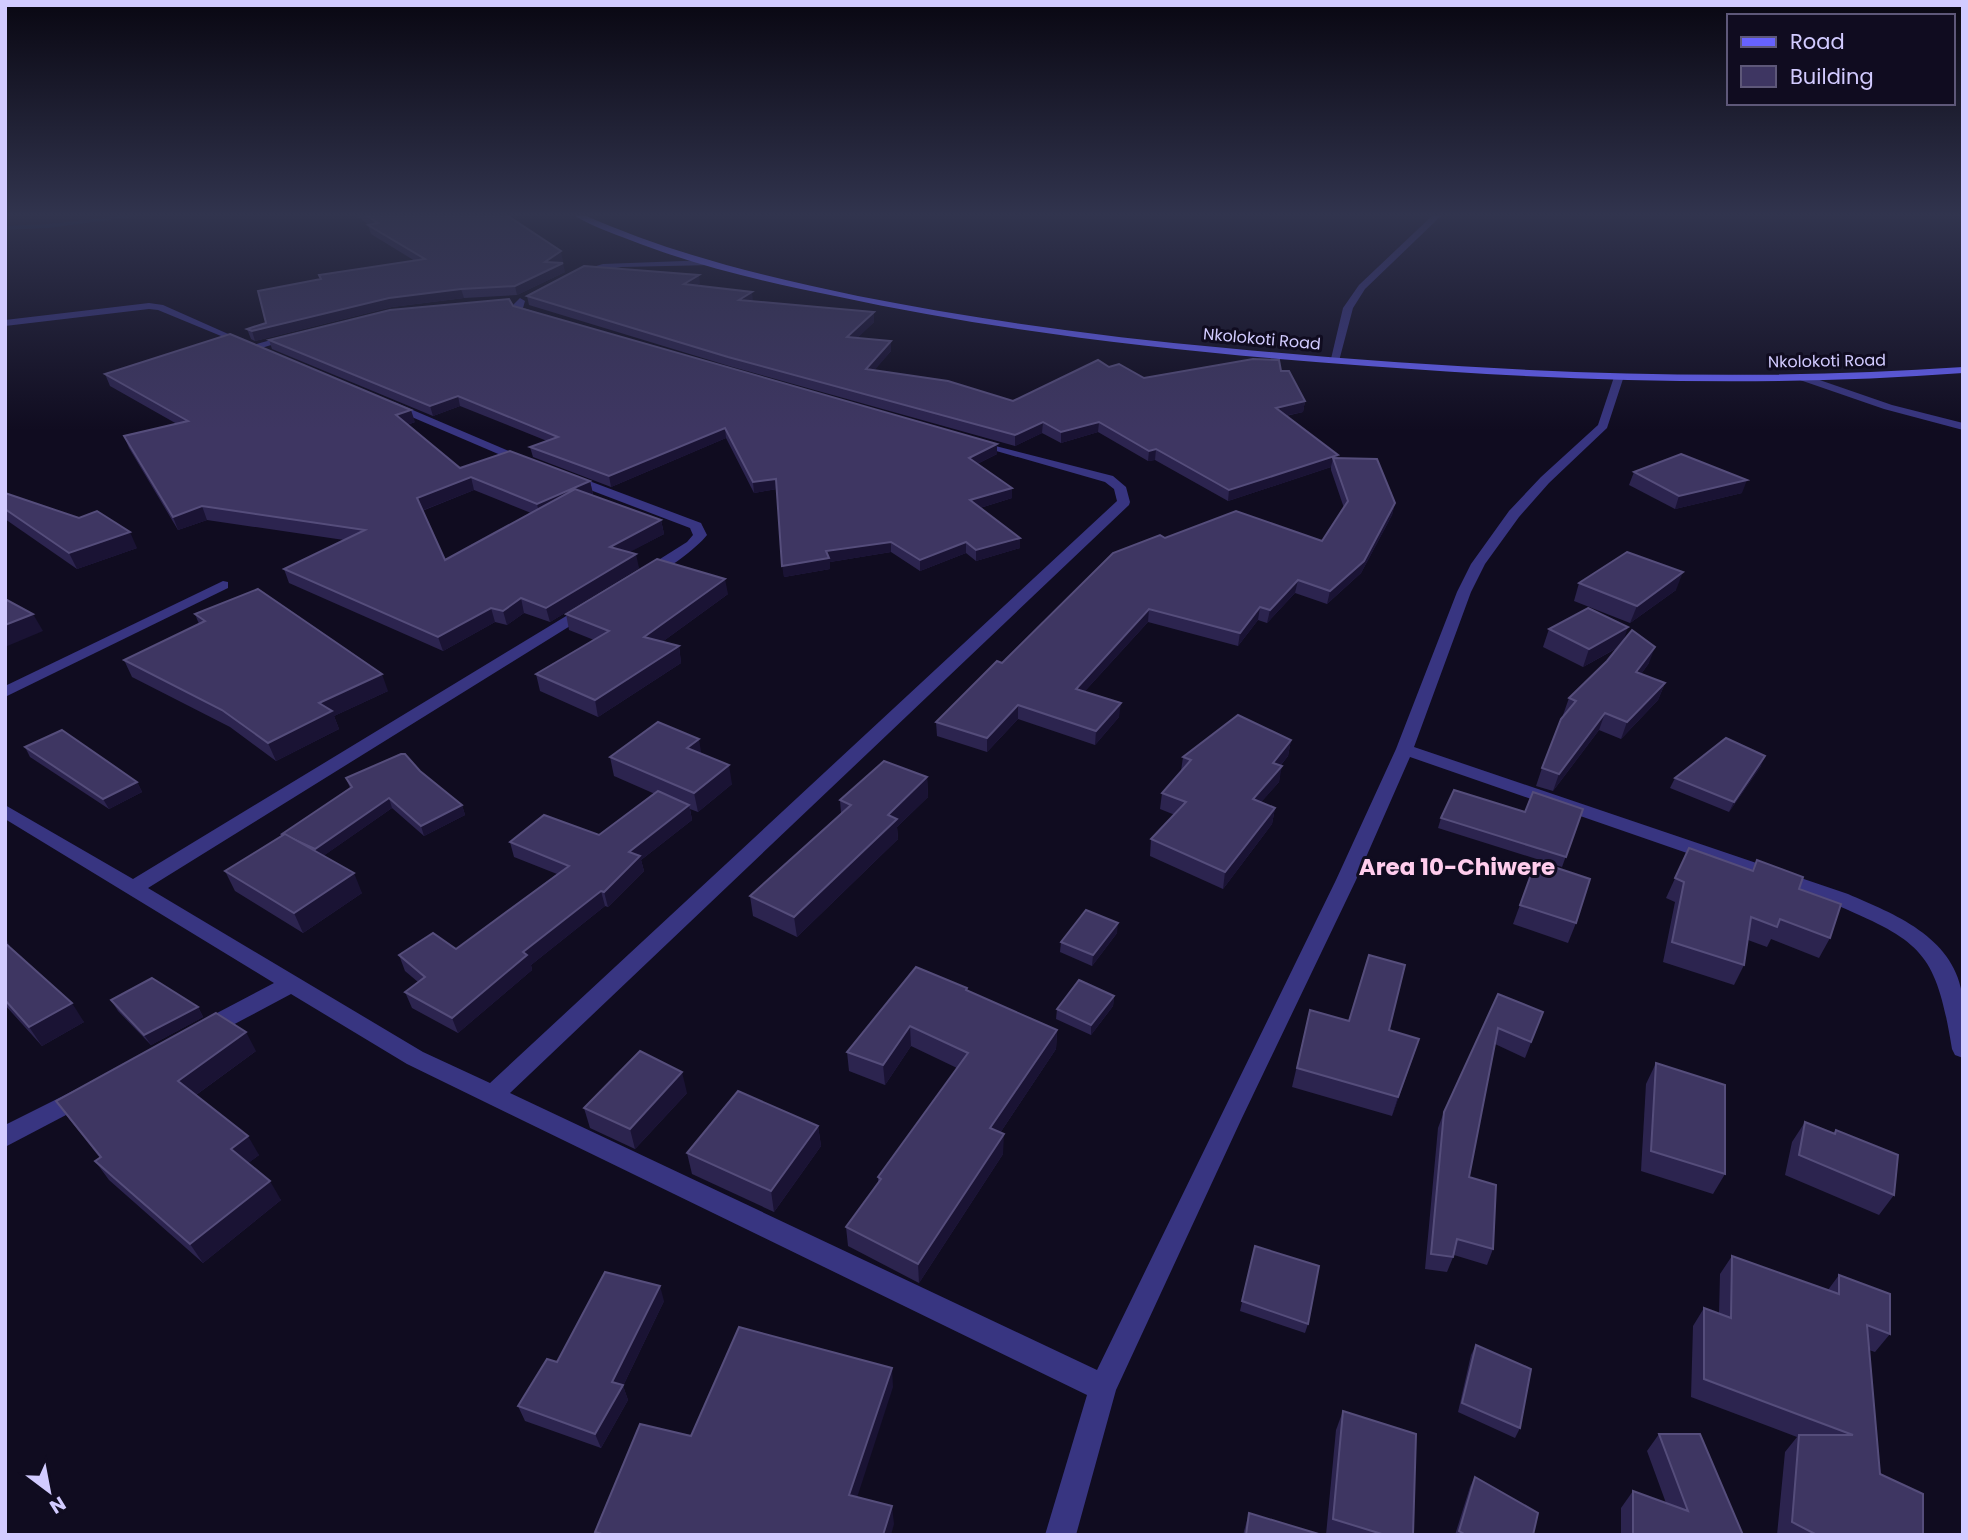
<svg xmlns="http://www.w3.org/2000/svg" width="1968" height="1540" viewBox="0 0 1968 1540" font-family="Poppins,sans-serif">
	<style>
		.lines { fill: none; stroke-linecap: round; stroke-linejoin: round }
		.stream { fill: #071b3e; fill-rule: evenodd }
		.minor { fill: #383581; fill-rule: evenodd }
		.secondary { fill: #6762ff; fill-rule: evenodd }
		.wall { fill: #2c244f; fill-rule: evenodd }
		.shaded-wall { fill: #1a1334 }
		.building { fill: #3e3662; stroke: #554d7b; stroke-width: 2 }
		.labels { text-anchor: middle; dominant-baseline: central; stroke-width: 6; stroke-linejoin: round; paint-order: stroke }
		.far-street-label { font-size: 16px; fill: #d2cbff; stroke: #100c20 }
		.quarter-label { font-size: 23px; font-weight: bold; fill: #ffcded; stroke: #100c20 }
	</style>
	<rect width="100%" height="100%" fill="#100c20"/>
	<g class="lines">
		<path class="stream" d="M138,214h18l-108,14 -43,2v-4l43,-2z"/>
		<g class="minor">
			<path d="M1434,214h9l-78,75 -12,19 -14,53 -9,2 13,-55 16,-23z"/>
			<path d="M710,260l3,5 -92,2 -45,9 -4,-3 31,-9z"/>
			<path d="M520,298l5,3 -2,7 19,6v4l-26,-6 -4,-6z"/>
			<path d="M149,303l14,2 90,40 39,-11 5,3 -42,13 -97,-40 -9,-1 -144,17v-6z"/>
			<path d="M1615,374l9,2 -17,52 -58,55 -30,34 -34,47 -14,28 -57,155 434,147c46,20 104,42 114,99 4,20 1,44 1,65l-8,-3 -3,-6c-16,-97 -29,-107 -118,-145l-424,-147 -54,123 -115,240 -125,270 -40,145h-31l42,-140 -680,-331 -116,-70 -77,41 -8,3 -8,-3 -3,-6 3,-6 76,-40 -269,-164v-14l128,74 448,-272h10l2,3 -2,3 -443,275 275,164 67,31 627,-582 -3,-12 -9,-7 -133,-38v-4l141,36 13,11 4,15 -1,3 -619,588 587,277 239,-490 60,-131 61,-157 14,-28 38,-53 32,-34 57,-52z"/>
			<path d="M1800,376h8l84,29 71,18v7l-79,-21 -84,-29z"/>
			<path d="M386,402h8l138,59 -10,3 -136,-58z"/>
			<path d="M568,473l133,50 6,12c-10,13 -50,45 -66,42v-6l46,-29 6,-7 -3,-7 -126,-48v-6z"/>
			<path d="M223,581l5,1v6l-223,109v-11z"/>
			<path d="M79,1088l8,2 4,7 -4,7 -82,43v-22z"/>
		</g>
		<path class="secondary" d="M572,214h10c89,40 181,62 276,82 122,24 245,41 368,52 245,23 491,36 737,19v6c-199,15 -396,8 -595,-7 -179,-13 -357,-32 -533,-70 -70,-14 -139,-30 -205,-56 -19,-7 -41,-15 -58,-26z"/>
	</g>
	<g class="wall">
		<path d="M354,214h151l58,47 -3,2 5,9 -48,23 -53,3 -72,9 -137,34 -4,-2 -4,-10 19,-6 54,-43 -1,-5 96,-14 -44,-27 -3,-9h1z"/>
		<path d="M700,283l-3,2 56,16 121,21 -17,16 34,3v10l-17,19 139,31 96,-34 35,11 137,-7 24,30 -2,11 -17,4 51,42 58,45 -3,12 -31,58 -34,31 -32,-11 -28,30 -9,-3 -20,26 -90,-24 -63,69 34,26 -24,28 -77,-26 -31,33 -50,-16 -1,-14 66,-59 163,-125 157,3 22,-33 -13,-38v-3l-103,34 -73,-41 -7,1 -50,-29 -37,11 -19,-10 -27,13 -286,-80 -200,-61 -2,-9z"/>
		<path d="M513,306l484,148 -20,10 35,24v10l-32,10 40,40 -44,13 -10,-8 -46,18 -29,-19 -61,10v7l-46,8 -7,-88 -23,4 -28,-55 -115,49 -78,-30 -3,-10 17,-6 -87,-35 -27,10 -161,-67 -3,-9z"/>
		<path d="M105,374l310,48 -8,3 53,43 130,13 3,13 -1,1 69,25 3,14 -35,18 10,16 -89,54 -26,-9 -17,12 -12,-3 -52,29 -154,-68 -5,-14 60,-29 -137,-20 -29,10 -49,-82 -5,-12 53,-12 -67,-38zM474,490l57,23 -86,47 -23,-49z"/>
		<path d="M1634,472l108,21 -67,16 -46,-24z"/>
		<path d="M5,493l74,25 58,30 -60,21 -72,-50z"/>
		<path d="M1579,583l97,7 -46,33 -56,-22z"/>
		<path d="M728,594l-66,48 17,4 2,17 -83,54 -58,-26 -4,-17 58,-34 -25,-10 -3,-16z"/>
		<path d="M195,614l193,77 -54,25 5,13 -63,32 -46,-34 -98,-50 -8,-17 75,-36z"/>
		<path d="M1549,629l74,12 26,22 -8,11 24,9 -7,17 -37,39 -22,-9 -46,61 -17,-5 6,-18 22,-53h-1l6,-17 38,-37 12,-14 -36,20 -40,-20z"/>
		<path d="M1291,740l-3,16 -7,9 -2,17 -18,20 14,6 -3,16 -49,65 -73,-33 1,-17 24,-24 -15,-6 2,-16 19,-22 2,-14z"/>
		<path d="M25,747l112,35 5,10 -33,17 -79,-52z"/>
		<path d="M702,754l30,30 -34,28 -8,-3 2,11 -51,40 3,11 -36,36 -3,-1 -74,59 1,5 -74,63 -46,-25 -7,-16 13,-10 -13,-11 -6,-16 57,-6 101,-75 -43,-17 -4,-15 89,-7 56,-41 -41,-18 -4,-19z"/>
		<path d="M1761,766l-32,46 -59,-24 5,-10z"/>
		<path d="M420,771l42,34 3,10 -41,21 -32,-28 -69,48 39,37 -59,40 -68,-42 -10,-20 58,-36 -1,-1 68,-46 -4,-10z"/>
		<path d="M927,777l1,20 -31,30 1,12 -101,98 -44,-21 -3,-20 91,-83 -1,-13z"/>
		<path d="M1583,809l-21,58 -124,-39 3,-10z"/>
		<path d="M1689,848l63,23 5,-11 42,29 31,49 -11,20 -48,-19 -4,8 -19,-7 -4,25 -10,20 -71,-23 12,-60 -9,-4z"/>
		<path d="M1536,861l40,62 -8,20 -55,-19z"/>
		<path d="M1117,933l-25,33 -32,-14 1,-10z"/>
		<path d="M5,937l6,12 73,73 -42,24 -37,-41z"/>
		<path d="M967,991l90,39 -1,19 -56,84 3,21 -84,129 -71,-37 -2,-19 32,-44v-6l79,-109 -46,-22 -26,39 -36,-14 -2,-19z"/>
		<path d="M1498,994l45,18 -18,46 -30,-14 -26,133 24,72 -6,16 -33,-10 -7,17 -22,-3 13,-141 6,-16z"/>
		<path d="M1114,996l-1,10 -22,29 -35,-16 1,-10z"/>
		<path d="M111,1000l87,7 5,10 -52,28 -33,-34z"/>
		<path d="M1310,1010l39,11 40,9 30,9 -27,77 -100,-29z"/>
		<path d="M256,1051l-60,44 63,60 -11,8 33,37 -78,63 -94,-83 -14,-19 5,-3 -30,-38 -14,-19z"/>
		<path d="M1656,1063l69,111 -12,20 -72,-23 5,-87z"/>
		<path d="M687,1093l-52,56 -45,-21 -6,-20z"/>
		<path d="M1805,1122l28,11 3,-3 58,65 -15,20 -94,-40 7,-33z"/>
		<path d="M818,1126l3,20 -47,66 -82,-38 -5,-21z"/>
		<path d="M1255,1246l53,78 -3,9 -65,-22z"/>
		<path d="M1732,1256l96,34 11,-15 51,59 -15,18 -6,-2 11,124 43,61h-146l8,-83 12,-15 -106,-40 2,-71 11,-18 15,6 1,-40z"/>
		<path d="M664,1301l-41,85 5,14 -27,48 -76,-27 -7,-15 39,-44z"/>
		<path d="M1476,1345l44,83 -5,10 -57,-26 13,-57z"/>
		<path d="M1343,1411l70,124h-87l10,-105z"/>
		<path d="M1659,1434l84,101h-122v-27l12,-17 33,12 -19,-52z"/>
		<path d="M1475,1477l58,58h-78l15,-48z"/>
		<path d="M1249,1513l73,22h-79z"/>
	</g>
	<g class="shaded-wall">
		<path d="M561,251l2,10 -15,9 15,-7 2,9 -48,23 -2,-9 30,-24z"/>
		<path d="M699,275l1,8 -15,10 -1,-9z"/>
		<path d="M461,289l3,9 -72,9 -137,34 -3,-10 137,-33z"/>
		<path d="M752,292l1,9 -14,-1z"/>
		<path d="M874,312v10l-26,25 -1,-10z"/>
		<path d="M891,341v10l-24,28 -1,-10z"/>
		<path d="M458,396l2,10 -27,10 -3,-10z"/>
		<path d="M1305,401l-2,11 -29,6 2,-10z"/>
		<path d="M411,410l4,12 -16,6 -3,-13z"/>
		<path d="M1043,422l-1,11 -27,13v-11z"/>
		<path d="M1099,422l-1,10 -37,11v-11z"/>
		<path d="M725,428l1,10 -115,49 -2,-11z"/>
		<path d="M997,444v10l-28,14v-10z"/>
		<path d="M1156,449l-1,11 -7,1 1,-10z"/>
		<path d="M1338,455l-2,11 -3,-8 -2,9 -103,34 1,-11z"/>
		<path d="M471,477l3,13 -53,21 -4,-13z"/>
		<path d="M776,479l1,10 -23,4 -1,-11z"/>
		<path d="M1747,480l-5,13 -67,16 4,-13z"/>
		<path d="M590,481l3,13 -53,23 -3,-13z"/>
		<path d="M1012,488v10l-42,13v-11z"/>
		<path d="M1395,503l-3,12 -31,58 -34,31 3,-13z"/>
		<path d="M202,506l5,14 -29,10 -5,-13z"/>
		<path d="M661,520l3,14 -51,27 -3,-14z"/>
		<path d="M130,532l7,16 -60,21 -8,-16z"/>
		<path d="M1020,538v10l-44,13v-11z"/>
		<path d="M891,542v10l-61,10v7l-46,8 -2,-11 44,-15z"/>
		<path d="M966,542v11l-46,18v-11z"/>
		<path d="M636,554l3,14 -89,54 -4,-14z"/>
		<path d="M1683,572l-7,18 -46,33 7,-17z"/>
		<path d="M725,579l3,15 -81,59 -3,-16z"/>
		<path d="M1298,580l-3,13 -28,30 3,-13z"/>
		<path d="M521,598l3,15 -17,12 -4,-14z"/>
		<path d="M1260,607l-2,13 -20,26 2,-13z"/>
		<path d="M491,608l4,14 -52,29 -5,-14z"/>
		<path d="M1149,609l-1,13 -73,80 1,-13z"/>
		<path d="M33,614l10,17 -38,16v-22z"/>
		<path d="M1628,627l-6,18 -39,22 6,-18z"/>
		<path d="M679,646l2,17 -83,54 -3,-17z"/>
		<path d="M1655,647l-6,16 -19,26 6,-17z"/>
		<path d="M382,674l6,17 -54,25 5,13 -63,32 -8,-18 51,-40z"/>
		<path d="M1665,683l-7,17 -37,39 6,-17z"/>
		<path d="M1121,703l-2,14 -24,28 1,-14z"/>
		<path d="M1018,705v14l-31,33v-14z"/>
		<path d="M1605,713l-6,17 -46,61 6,-17z"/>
		<path d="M699,739l3,19 -15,-10z"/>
		<path d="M1291,740l-3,16 -18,22 3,-15z"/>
		<path d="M1765,756l-4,10 -32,46 5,-10z"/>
		<path d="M729,765l3,19 -34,28 -4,-19z"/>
		<path d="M1282,766l-3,16 -29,33 3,-16z"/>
		<path d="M927,777l1,20 -31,30 1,12 -101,98 -3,-20 94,-102z"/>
		<path d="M137,782l5,10 -33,17 -6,-10z"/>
		<path d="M389,798l3,10 -73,51 -4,-10z"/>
		<path d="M462,805l3,10 -41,21 -3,-10z"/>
		<path d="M689,805l3,15 -51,40 3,11 -36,36 -4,-15 25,-40z"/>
		<path d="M1275,808l-3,16 -49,65 2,-17z"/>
		<path d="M354,873l8,20 -59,40 -9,-20z"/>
		<path d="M601,891l4,15 -74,59 1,5 -74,63 -6,-15 71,-66z"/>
		<path d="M1118,923l-1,10 -25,33 1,-11z"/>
		<path d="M5,937l13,25 -13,-19z"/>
		<path d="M1114,996l-1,10 -22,29v-10z"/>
		<path d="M72,1003l12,19 -42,24 -13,-19z"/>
		<path d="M198,1007l5,10 -52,28 -7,-10z"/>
		<path d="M910,1026l1,20 -26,39 -2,-20z"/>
		<path d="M1057,1030l-1,19 -66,99v-20z"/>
		<path d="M246,1032l10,19 -67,49 -11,-19z"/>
		<path d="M1419,1039l-6,19 -21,58 6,-19z"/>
		<path d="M682,1072l5,21 -52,56 -5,-20z"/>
		<path d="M818,1126l3,20 -47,66 -3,-21z"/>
		<path d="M1004,1134l-1,20 -84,129 -1,-19z"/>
		<path d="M248,1136l11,19 -17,13 -11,-19z"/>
		<path d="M270,1181l11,19 -78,63 -13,-19z"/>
		<path d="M660,1286l4,15 -41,85 5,14 -27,48 -6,-14 17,-52z"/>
		<path d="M892,1368l1,19 -41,126 -3,-18z"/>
		<path d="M892,1506l2,18 -3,11h-8z"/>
	</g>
	<g class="building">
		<path d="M364,214h141l56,37 -16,11 18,1 -48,23 -54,3 -72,9 -137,33 -5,-2 19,-6 -8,-32 63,-12 -2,-4 106,-16 -57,-34 10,-2z"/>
		<path d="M584,266l115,9 -15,9 68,8 -13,8 135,12 -27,25 44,4 -25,28 82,12 65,20 85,-41 11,7 10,-3 25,14 109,-19 26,1 2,11h8l16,30 -29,7 62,47 -109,35 -73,-41 -7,2 -50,-29 -38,10 -18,-10 -28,13 -287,-78 -201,-61z"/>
		<path d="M509,299l4,7 484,138 -28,14 43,30 -42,12 50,38 -44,12 -10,-8 -46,18 -29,-18 -65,9 3,7 -47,8 -6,-87 -23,3 -28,-54 -116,48 -79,-29 28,-10 -100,-41 -28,10 -161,-66 121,-30z"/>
		<path d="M230,334l181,76 -15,5 64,53 50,-17 80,30 -53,23 -66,-27 -54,21 28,62 130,-71 86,31 -51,27 26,7 -90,54 -25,-10 -18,13 -12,-3 -53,29 -154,-68 81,-39 -163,-24 -29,11 -49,-81 64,-15 -83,-47z"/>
		<path d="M1681,454l66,26 -68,16 -45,-24z"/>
		<path d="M1333,458l44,1 18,44 -31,58 -34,30 -32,-11 -28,30 -10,-3 -20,26 -91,-24 -73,80 45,14 -25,28 -78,-26 -31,33 -51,-16 61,-61 5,2 111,-110 47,-18 5,3 71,-27 86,30 26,-40z"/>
		<path d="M5,493l74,25 18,-7 33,21 -61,21 -64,-44z"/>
		<path d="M1627,552l56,20 -46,34 -58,-23z"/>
		<path d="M657,559l68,20 -81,58 35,9 -84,54 -59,-26 73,-43 -43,-17z"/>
		<path d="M258,589l124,85 -63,29 13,8 -64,32 -46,-33 -98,-50 81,-39 -10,-7z"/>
		<path d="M5,599l28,15 -28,11z"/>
		<path d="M1588,608l40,19 -39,22 -40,-20z"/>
		<path d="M1632,630l23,17 -19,25 29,11 -38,39 -22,-9 -46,61 -17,-6 19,-49 15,-18 -7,-3 38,-37z"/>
		<path d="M1238,715l53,25 -18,23 9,3 -29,33 22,9 -50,64 -74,-33 35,-37 -24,-9 29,-33 -8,-3z"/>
		<path d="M658,722l41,17 -12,9 42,17 -35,28 -84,-36z"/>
		<path d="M62,730l75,52 -34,17 -78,-52z"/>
		<path d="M1726,738l39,18 -31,46 -59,-24z"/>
		<path d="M401,754h4l15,17 42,34 -41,21 -32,-28 -74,51 -33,-15 70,-47 -6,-9z"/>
		<path d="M884,761l43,16 -39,38 9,4 -103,98 -44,-21 101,-91 -11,-5z"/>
		<path d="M1454,790l71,22 8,-20 50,17 -17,48 -125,-39z"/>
		<path d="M658,791l31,14 -60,47 11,4 -36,36 -3,-1 -78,61 4,3 -75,63 -47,-26 20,-15 -26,-22 34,-22 23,16 113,-83 -59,-24 34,-27 55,20z"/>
		<path d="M285,834l69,39 -60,40 -69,-42z"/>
		<path d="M1689,848l64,23 4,-11 46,17 -4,12 42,15 -11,34 -50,-19 -3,8 -26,-10 -7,48 -72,-23 12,-60 -9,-4z"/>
		<path d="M1536,861l54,18 -14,44 -56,-18z"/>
		<path d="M1086,910l32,13 -25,32 -32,-13z"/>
		<path d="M5,943l67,60 -43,24 -24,-27z"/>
		<path d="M1369,955l36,10 -16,65 30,9 -21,58 -101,-29 13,-58 39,11z"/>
		<path d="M916,967l51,21 -1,2 91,40 -67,98 14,6 -86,130 -72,-37 35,-48 -3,-2 90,-124 -58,-27 -27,39 -36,-13z"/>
		<path d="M152,978l46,29 -54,28 -33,-35z"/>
		<path d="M1079,980l35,16 -23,29 -34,-16z"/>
		<path d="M1498,994l45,18 -12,30 -33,-14 -29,149 27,8 -3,64 -36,-10 -4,18 -22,-3 13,-142z"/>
		<path d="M216,1013l30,19 -68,49 70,55 -17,13 39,32 -80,63 -95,-83 6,-4 -45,-56z"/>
		<path d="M640,1051l42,21 -52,57 -46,-21z"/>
		<path d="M1656,1063l69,22v89l-74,-23z"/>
		<path d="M738,1091l80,35 -47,65 -84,-38z"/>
		<path d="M1805,1122l30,12 1,-4 62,25 -4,40 -95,-40z"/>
		<path d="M1255,1246l64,20 -11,58 -66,-23z"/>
		<path d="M1732,1256l107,38v-19l51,19v40l-23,-9 13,149 43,20v41h-106l-25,-13 7,-87h54l-149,-56v-71l27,10z"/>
		<path d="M605,1272l55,14 -48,96 11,3 -28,49 -77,-28 29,-47 10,3z"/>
		<path d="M739,1327l153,41 -43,127 43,11 -9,29h-278l-10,-3 45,-108 51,12z"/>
		<path d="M1476,1345l55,24 -11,59 -58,-25z"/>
		<path d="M1343,1411l73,23 -3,101h-28l-52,-16z"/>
		<path d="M1659,1434h41l43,101h-110v-44l55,20z"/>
		<path d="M1475,1477l63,36 -5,22h-67l-7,-4z"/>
		<path d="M1249,1513l73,22h-76z"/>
	</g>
	<linearGradient id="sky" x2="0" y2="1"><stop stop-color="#090712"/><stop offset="0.5" stop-color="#31344e"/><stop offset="1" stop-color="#31344e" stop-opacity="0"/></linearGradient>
	<rect width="1968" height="430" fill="url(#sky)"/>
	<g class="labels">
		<g class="far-street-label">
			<text transform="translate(1262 339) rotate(5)">Nkolokoti Road</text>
			<text transform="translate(1827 361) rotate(-1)">Nkolokoti Road</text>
		</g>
		<g class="quarter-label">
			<text x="1457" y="867">Area 10-Chiwere</text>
		</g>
	</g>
	<rect width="1968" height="1540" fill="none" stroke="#d2cbff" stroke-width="14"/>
	<rect x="1727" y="14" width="228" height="91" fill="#100c20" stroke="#5e5879" stroke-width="2"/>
	<rect x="1741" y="37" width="35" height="10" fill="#6762ff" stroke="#5e5879" stroke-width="2"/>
	<text x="1790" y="49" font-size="21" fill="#d2cbff">Road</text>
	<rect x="1741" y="66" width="35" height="21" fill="#3e3662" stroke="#5e5879" stroke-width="2"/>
	<text x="1790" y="84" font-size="21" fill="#d2cbff">Building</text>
	<g transform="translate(49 1491) rotate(148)" stroke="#100c20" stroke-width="5" paint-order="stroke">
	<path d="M0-5L12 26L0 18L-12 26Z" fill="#d2cbff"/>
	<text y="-10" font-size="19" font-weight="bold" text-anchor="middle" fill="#d2cbff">N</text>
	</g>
</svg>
